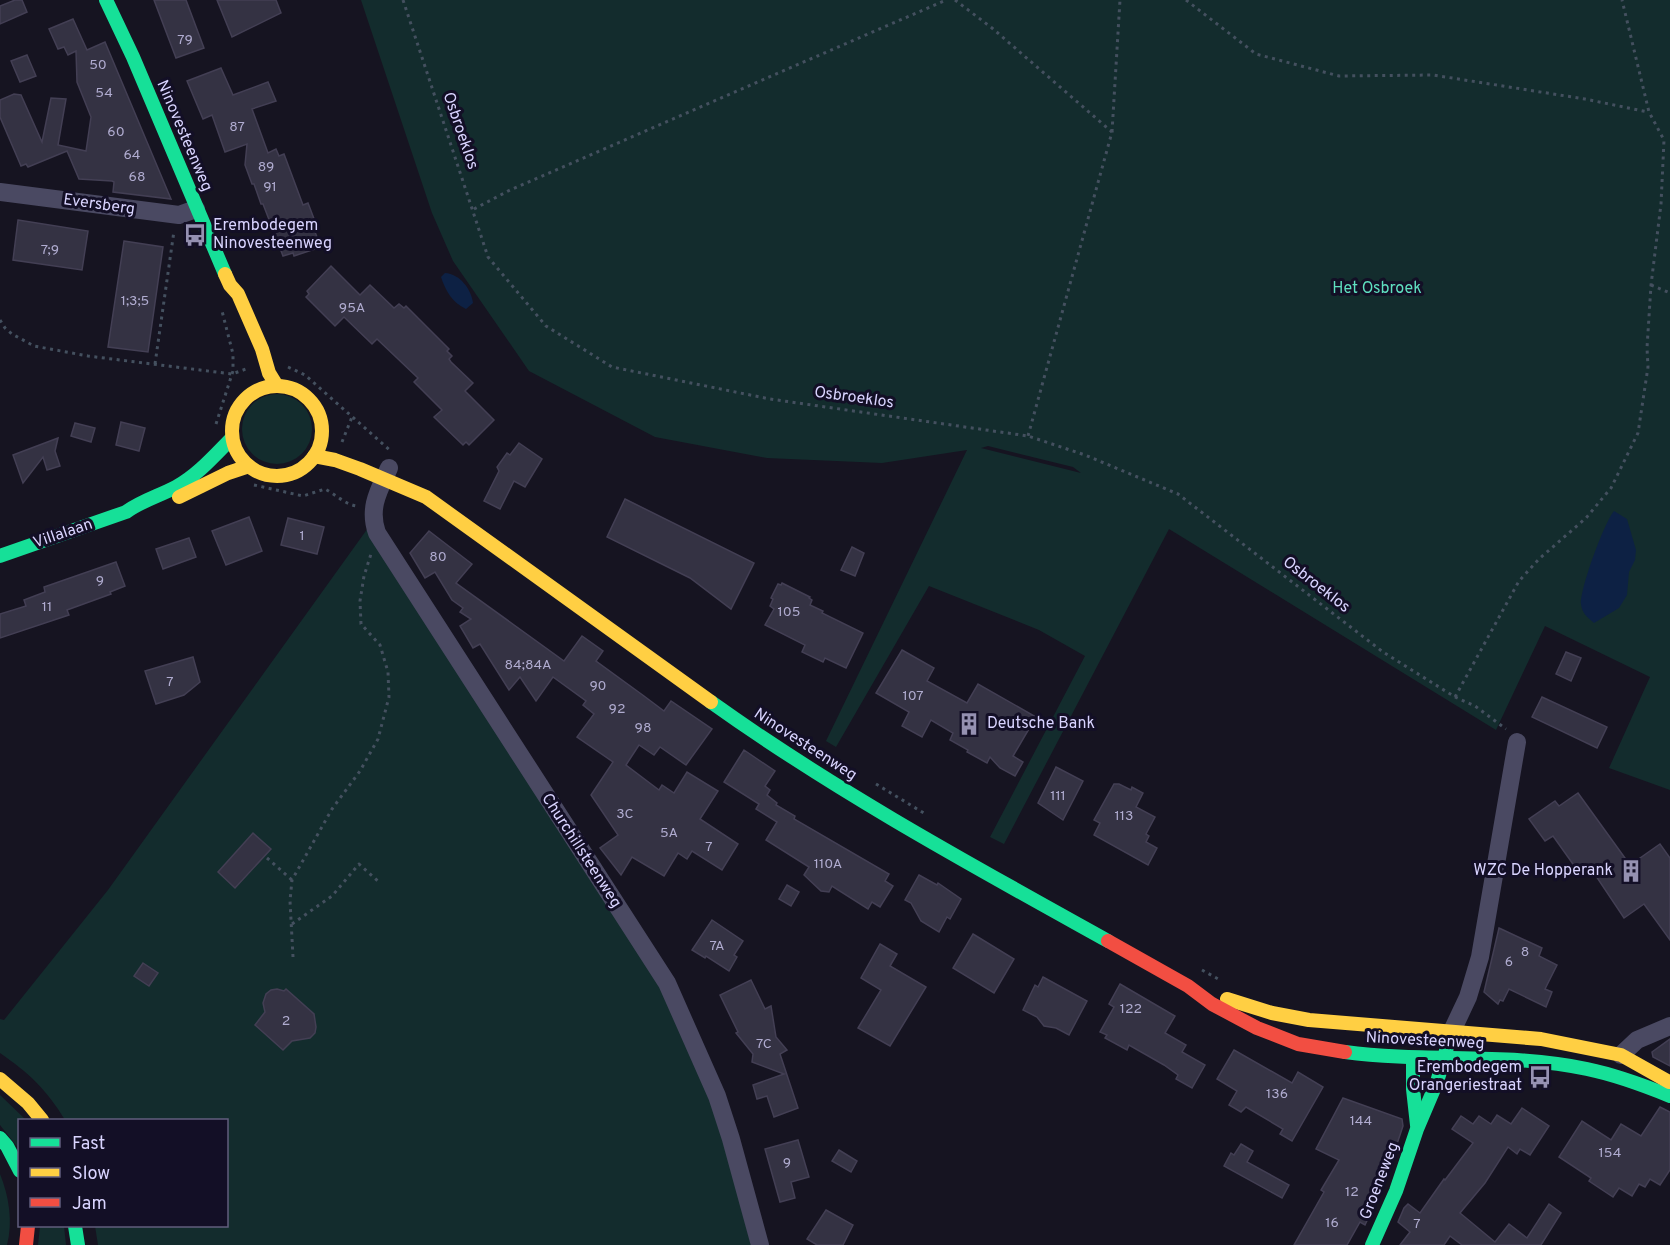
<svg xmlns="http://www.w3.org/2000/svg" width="1670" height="1245" viewBox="0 0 1670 1245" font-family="Overpass,sans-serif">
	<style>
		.green { fill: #132c2d; fill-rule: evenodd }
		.water { fill: #0d2144 }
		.building { fill: #343243; stroke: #433f54; stroke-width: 1.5 }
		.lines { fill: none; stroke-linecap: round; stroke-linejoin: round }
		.path { stroke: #44505f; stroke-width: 3; stroke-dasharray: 3 4.5; stroke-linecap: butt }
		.street { stroke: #4a4962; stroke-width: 18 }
		.fast { stroke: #16e098; stroke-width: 14 }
		.slow { stroke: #ffcf43; stroke-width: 14 }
		.jam { stroke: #f24e42; stroke-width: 14 }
		.labels { text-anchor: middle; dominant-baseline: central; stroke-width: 6; stroke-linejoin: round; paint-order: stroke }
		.number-label { font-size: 14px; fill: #b0acd0 }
		.street-label { font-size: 16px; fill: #d9d4ff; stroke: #130f26 }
		.poi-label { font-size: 16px; fill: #d9d4ff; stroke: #130f26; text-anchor: start }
		.park-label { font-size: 16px; fill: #5fe0c0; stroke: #130f26 }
	</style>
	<rect width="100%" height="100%" fill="#161421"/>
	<g class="green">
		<path d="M361,0h1309v790l-61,-22 41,-91 -105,-51 -49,104 -327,-201 -165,315 -14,-7 95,-181 -46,-26 -110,-44 -93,161 -10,-6 141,-291 -85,13 -115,-5 -112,-21 -126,-66 -76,-110 -21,-48zM988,446l85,21 8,6 -100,-25z"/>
		<circle cx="277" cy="429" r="35"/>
		<path d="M368,528l17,33 275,425 50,111 14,44 27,104h-653l-3,-19h131v-106h-161c-18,-30 -36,-47 -65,-67v-34l4,1 104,-130z"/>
		<path d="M0,1095l26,25h-6l-1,29 -19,-24z"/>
		<path d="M0,1174c9,22 13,48 7,71h-7z"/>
		<path d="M40,1226h24l2,19h-28z"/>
	</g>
	<g class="water">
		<path d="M445,273c15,1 26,16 28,30l-7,6c-14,-7 -20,-17 -25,-32z"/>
		<path d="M1614,511l13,8 9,31 -1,10 -6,12 -2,23 -8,13 -25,15c-7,-6 -12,-10 -13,-19 -1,-15 23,-81 33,-93z"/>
	</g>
	<g class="building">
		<path d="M15,0h7l5,12 -27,12v-18z"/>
		<path d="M154,0h32l18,48 -28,10z"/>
		<path d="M217,0h59l5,13 -49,24z"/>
		<path d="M73,19l14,31 18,-8 66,157 -58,-7 1,-10 -2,-1 -33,-2 -12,-28 -39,16 -2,-3 -5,2 -21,-49v-17l14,-6 7,1 21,47 9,-44 15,1 -8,46 28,6 5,-34 -14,-35 -1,-31 -8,4 -4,-8 -6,2 -9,-20z"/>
		<path d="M27,55l9,21 -16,6 -9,-21z"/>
		<path d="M221,68l12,27 35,-13 8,19 -24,8 16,44 8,-4 3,7 5,-2 19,51 5,-2 8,21 -3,3 8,20 -27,9 -1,-3 -10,3 -20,-52h-2l-7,-20h-2l-7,-19 2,-21 -22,8 -13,-37 -9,4 -16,-38z"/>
		<path d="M18,220l70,11 -6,39 -69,-10z"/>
		<path d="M124,241l39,6 -15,105 -40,-5z"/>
		<path d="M331,266l29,29 10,-10 24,23 5,-4 5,4 2,-2 43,43 -2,2 5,5 -3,3 2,3 22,21 -8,8 29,29 -25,25 -3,-3 -3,3 -29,-28 8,-7 -28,-28 4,-4 -41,-39 -5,5 -28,-27 -9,9 -29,-29 3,-3 -2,-3z"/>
		<path d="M121,422l24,6 -6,23 -23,-6z"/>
		<path d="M75,423l20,5 -4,14 -20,-6z"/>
		<path d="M58,438l-3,13 5,15 -13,4 -4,-13 -20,26 -10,-28z"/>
		<path d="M519,443l23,16 -17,28 -11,-6 -14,28 -16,-8 15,-30 -2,-4 10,-14 3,2z"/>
		<path d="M625,499l129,64 -23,46 -41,-31 -83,-41z"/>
		<path d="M249,517l13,34 -36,14 -14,-34z"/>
		<path d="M288,518l36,9 -7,27 -36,-9z"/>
		<path d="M429,531l43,33 -16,19 108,78 18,-25 21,15 -7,10 48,35 20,15 7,-10 41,28 -26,36 -26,-18 -6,8 -15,-10 -13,20 33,25 3,-5 12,8 13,-21 31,19 -18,28 38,25 -16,26 -30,-19 -5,8 -9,-6 -14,23 -32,-19 -11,18 -21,-27 18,-13 -27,-40 22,-33 -36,-25 17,-23 -11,-9 3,-4 -33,-24 -17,24 -16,-24 -11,13 -29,-46 -7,4 -13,-22 11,-7 -11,-7 3,-4 -11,-8 -17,-28 -10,6 -15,-25z"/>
		<path d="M189,538l7,19 -33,12 -7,-20z"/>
		<path d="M852,547l12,6 -9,23 -14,-6z"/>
		<path d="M116,562l9,24 -15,6 1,2 -44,16 2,5 -69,23v-24l26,-8 -2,-6 21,-8 -1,-5z"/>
		<path d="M782,583l28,14 -1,1 3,2 -2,5 13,6 -1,2 41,20 -17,35 -21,-10 -2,4 -21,-10 3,-7 -40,-20 9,-16 -4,-3 3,-7 -2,-1 7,-14 3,1z"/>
		<path d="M902,650l32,18 -7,13 40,22 11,-19 58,33 -23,39 10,6 -8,14 -15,-8 -10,-11 -3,6 -20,-11 1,-2 -18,-10 3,-7 -22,-13 -9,17 -20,-11 7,-14 -33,-19z"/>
		<path d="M1566,652l15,6 -10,23 -15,-7z"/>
		<path d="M193,657l7,25 -16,13 -28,9 -11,-33z"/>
		<path d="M1542,697l65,30 -10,21 -65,-31z"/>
		<path d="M744,750l31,21 -10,15 5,4 -3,5 10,8 -1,2 19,11 -1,3 95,55 -4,7 8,5 -13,21 -8,-5 -4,7 -36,-23 -3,6 -8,-1 -17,-16 5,-8 -43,-27 11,-18 -21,-13 3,-5 -35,-22z"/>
		<path d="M1056,767l27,14 -20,39 -25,-17z"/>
		<path d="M1114,784h5l12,6 1,-3 11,6 -7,14 19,10 -9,17 3,2 -3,6 11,6 -9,17 -54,-30 6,-12 -6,-3z"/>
		<path d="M1578,793l52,72 30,-21 10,14v82l-26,-36 -20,14 -34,-51 -10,7 -27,-38 -8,5 -16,-22 26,-18 4,5z"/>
		<path d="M253,833l18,16 -36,39 -17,-16z"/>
		<path d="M919,875l18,10 1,-2 23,16 -11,20 -3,-2 -8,15 -18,-11 -10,-18 -6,-3z"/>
		<path d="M787,885l12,7 -8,14 -12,-7z"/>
		<path d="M712,920l31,21 -9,14 3,2 -8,14 -23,-15 -1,2 -13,-8z"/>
		<path d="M1499,928l43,20 -3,8 18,9 -12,24 7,3 -6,15 -37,-18 -6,12 -3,-1 -2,4 -14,-12z"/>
		<path d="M973,934l41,25 -20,34 -41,-25z"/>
		<path d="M880,944l17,10 -7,12 36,21 -36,59 -32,-18 23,-38 -20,-12z"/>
		<path d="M143,963l15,10 -9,13 -15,-10z"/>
		<path d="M1043,977l44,24 -18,34 -13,-7 -12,-2 -7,-9 -14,-7 12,-25 3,2z"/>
		<path d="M751,980l14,29 6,-3 5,31 11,13 -7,4 18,54 -24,9 -7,-21 -10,3 -4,-14 31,-11 -32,-12 1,-8 -17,-21 2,-1 -18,-37z"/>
		<path d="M1120,984l55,32 -10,17 21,12 -4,7 23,13 -13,23 -16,-9 2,-4 -14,-10 -35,-20 -2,5 -22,-12 2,-3 -7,-3 14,-25 -5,-3z"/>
		<path d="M277,989l7,2 2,-2 28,25 2,13 -1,6 -5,5 -18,3 -9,9 -28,-25 10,-13 -2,-9 3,-9 5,-4z"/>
		<path d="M1670,1039v27l-17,-9 -1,-5z"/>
		<path d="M1234,1050l58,33 6,-11 25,15 -31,54 -12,-7 3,-5 -37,-22 -5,5 -12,-7 8,-14 -20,-12z"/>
		<path d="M1343,1098l59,21 1,7 -20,60 -18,39 -5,-3 -13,23h-53l30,-53 -3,-2 18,-30 -23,-11z"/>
		<path d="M1660,1107l10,5v58l-10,15 -10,-6 -5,8 -6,-3 -7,12 -13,-8 -6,9 -24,-16 2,-3 -32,-21 23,-36 29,19 10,-16 20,12z"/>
		<path d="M1522,1108l27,18 -19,29 -10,-6 -3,5 -9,-7 -23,36 -25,30 35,29 14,-18 18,14 22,-34 12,9 -20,32h-79l-12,-9 -6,9h-44l10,-13 -12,-10 6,-14 4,-4 12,9 24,-34 1,1 28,-37 -21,-14 9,-13 12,8 6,-8 12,8 6,-9 14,9z"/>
		<path d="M798,1140l11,37 -18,5 4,16 -15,4 -15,-53z"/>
		<path d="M1241,1144l12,7 -6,11 42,23 -7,13 -58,-32 7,-13 3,2z"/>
		<path d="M839,1150l18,11 -6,11 -19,-11z"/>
		<path d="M826,1210l27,15 -10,20h-26l-10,-6z"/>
	</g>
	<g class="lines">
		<g class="path">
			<path d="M403,0l85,257 58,69 66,41 158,32 258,37 57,19 93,39 205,158 72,45 20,9 31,23"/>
			<path d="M955,0l37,28 120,104 -84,304"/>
			<path d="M1186,0l70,54 83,22 94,-1 152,24 63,13"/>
			<path d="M1112,132l8,-132"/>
			<path d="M474,209l36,-19 436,-190"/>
			<path d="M1651,285l19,8"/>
			<path d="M0,320l5,8 7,6 22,12 54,10 144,18 14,-5"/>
			<path d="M155,364l19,-133"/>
			<path d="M288,367l17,8 87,77"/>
			<path d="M216,424l17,-53v-17l-11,-43"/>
			<path d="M342,442l10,-25"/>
			<path d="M254,485l49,11 22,-7c10,5 21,16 32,17"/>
			<path d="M1455,697l64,-116 20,-22 47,-41 25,-30 27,-55 10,-66 -1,-19 4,-63 10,-81 3,-64 -15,-28 -27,-112"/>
			<path d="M876,784l51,31"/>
			<path d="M267,858l25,22"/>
			<path d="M292,924l40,-28 27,-32 20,18"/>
			<path d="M293,957l-3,-56 2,-21 40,-71 28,-38 18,-32 11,-42 -1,-25 -8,-27 -19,-21 -1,-23 4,-25 7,-22"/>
			<path d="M1202,970l18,10"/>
		</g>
		<g class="street">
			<path d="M0,192l179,23 17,-6"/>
			<path d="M389,468c-10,22 -21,40 -12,65l290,450 50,113 14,43 29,106"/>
			<path d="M1452,1031l16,-34 12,-40 37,-215"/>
			<path d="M1621,1055l16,-15 33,-14"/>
		</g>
		<g class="fast">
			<path d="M106,0l27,57 92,217"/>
			<path d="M0,556l126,-44c15,-11 33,-16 50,-25 22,-12 39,-32 56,-49"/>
			<path d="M711,702c126,90 262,164 397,239"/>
			<path d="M1345,1052c80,11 163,0 242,17 29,6 56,16 83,27"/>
			<path d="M1413,1059v30l4,36"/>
			<path d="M0,1138l7,8 13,25"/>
			<path d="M75,1226l3,19"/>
			<path d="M1372,1245l24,-54 21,-62 20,-47 11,-38"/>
		</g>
		<g class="slow">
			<path d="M225,274l5,11 8,9 24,55 7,24 8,13"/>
			<circle cx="277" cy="431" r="45"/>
			<path d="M314,456l21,4 25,9 66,28 285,205"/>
			<path d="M179,497l49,-24 21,-7"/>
			<path d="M1227,999l45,14 37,7 232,19 80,16 48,27"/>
			<path d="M0,1079l28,24 14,17"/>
		</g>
		<g class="jam">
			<path d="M1108,941l80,45 24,18 45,24 41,16 47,8"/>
			<path d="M26,1245l2,-19"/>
		</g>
	</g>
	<defs>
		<g id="bus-bare" transform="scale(1.8)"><path d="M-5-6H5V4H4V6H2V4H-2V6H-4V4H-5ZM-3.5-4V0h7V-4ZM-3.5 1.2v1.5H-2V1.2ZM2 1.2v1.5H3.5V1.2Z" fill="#9591b1" stroke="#130f26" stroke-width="2.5" paint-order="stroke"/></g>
		<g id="building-bare" transform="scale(1.8)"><path d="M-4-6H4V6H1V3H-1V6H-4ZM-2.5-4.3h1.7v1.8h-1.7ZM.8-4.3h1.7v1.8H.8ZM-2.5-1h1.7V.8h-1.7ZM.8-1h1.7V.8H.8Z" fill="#9591b1" stroke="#130f26" stroke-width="2.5" paint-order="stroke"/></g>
	</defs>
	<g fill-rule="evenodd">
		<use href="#bus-bare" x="195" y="235"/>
		<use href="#building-bare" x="969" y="724"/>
		<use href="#building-bare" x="1631" y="871"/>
		<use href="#bus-bare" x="1540" y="1077"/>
	</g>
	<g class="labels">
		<g class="number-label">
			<text x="185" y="40">79</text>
			<text x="98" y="65">50</text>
			<text x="104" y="93">54</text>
			<text x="237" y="127">87</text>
			<text x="116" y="132">60</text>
			<text x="132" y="155">64</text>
			<text x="266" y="167">89</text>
			<text x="137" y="177">68</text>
			<text x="270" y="187">91</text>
			<text x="50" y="250">7;9</text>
			<text x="135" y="301">1;3;5</text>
			<text x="352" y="308">95A</text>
			<text x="302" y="536">1</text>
			<text x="438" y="557">80</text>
			<text x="100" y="581">9</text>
			<text x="47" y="607">11</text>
			<text x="789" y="612">105</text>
			<text x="528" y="665">84;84A</text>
			<text x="170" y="682">7</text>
			<text x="598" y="686">90</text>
			<text x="913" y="696">107</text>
			<text x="617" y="709">92</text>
			<text x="643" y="728">98</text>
			<text x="1058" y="796">111</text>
			<text x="625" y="814">3C</text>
			<text x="1124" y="816">113</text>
			<text x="669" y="833">5A</text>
			<text x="709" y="847">7</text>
			<text x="828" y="864">110A</text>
			<text x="717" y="946">7A</text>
			<text x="1525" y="952">8</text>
			<text x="1509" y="962">6</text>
			<text x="1131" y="1009">122</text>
			<text x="286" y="1021">2</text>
			<text x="764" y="1044">7C</text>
			<text x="1277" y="1094">136</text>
			<text x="1361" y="1121">144</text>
			<text x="1610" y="1153">154</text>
			<text x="787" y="1163">9</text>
			<text x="1352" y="1192">12</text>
			<text x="1332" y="1223">16</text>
			<text x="1417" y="1224">7</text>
		</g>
		<g class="street-label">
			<text transform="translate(460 131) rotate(71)">Osbroeklos</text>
			<text transform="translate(184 136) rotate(67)">Ninovesteenweg</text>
			<text transform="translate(99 205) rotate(8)">Eversberg</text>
			<text transform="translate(854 398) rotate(8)">Osbroeklos</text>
			<text transform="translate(63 534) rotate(-19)">Villalaan</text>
			<text transform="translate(1316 585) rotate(38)">Osbroeklos</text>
			<text transform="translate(805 745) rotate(33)">Ninovesteenweg</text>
			<text transform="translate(581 851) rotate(57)">Churchillsteenweg</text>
			<text transform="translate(1425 1041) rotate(3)">Ninovesteenweg</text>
			<text transform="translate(1380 1181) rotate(-69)">Groeneweg</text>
		</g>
		<g class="poi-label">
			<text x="213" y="226">Erembodegem<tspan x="213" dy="18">Ninovesteenweg</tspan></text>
			<text x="987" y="724">Deutsche Bank</text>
			<text x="1613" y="871" text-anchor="end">WZC De Hopperank</text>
			<text x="1522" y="1068" text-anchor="end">Erembodegem<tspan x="1522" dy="18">Orangeriestraat</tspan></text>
		</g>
		<g class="park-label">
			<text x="1377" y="289">Het Osbroek</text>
		</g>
	</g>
	<rect x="18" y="1119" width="210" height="108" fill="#130f26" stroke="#625e7d" stroke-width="1.5"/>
	<rect x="30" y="1138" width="30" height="9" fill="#16e098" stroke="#625e7d" stroke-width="1.5"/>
	<text x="72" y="1149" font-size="18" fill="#d9d4ff">Fast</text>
	<rect x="30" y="1168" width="30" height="9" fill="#ffcf43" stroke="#625e7d" stroke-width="1.5"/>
	<text x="72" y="1179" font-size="18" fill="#d9d4ff">Slow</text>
	<rect x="30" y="1198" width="30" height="9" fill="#f24e42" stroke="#625e7d" stroke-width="1.5"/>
	<text x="72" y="1209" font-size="18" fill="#d9d4ff">Jam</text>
</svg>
